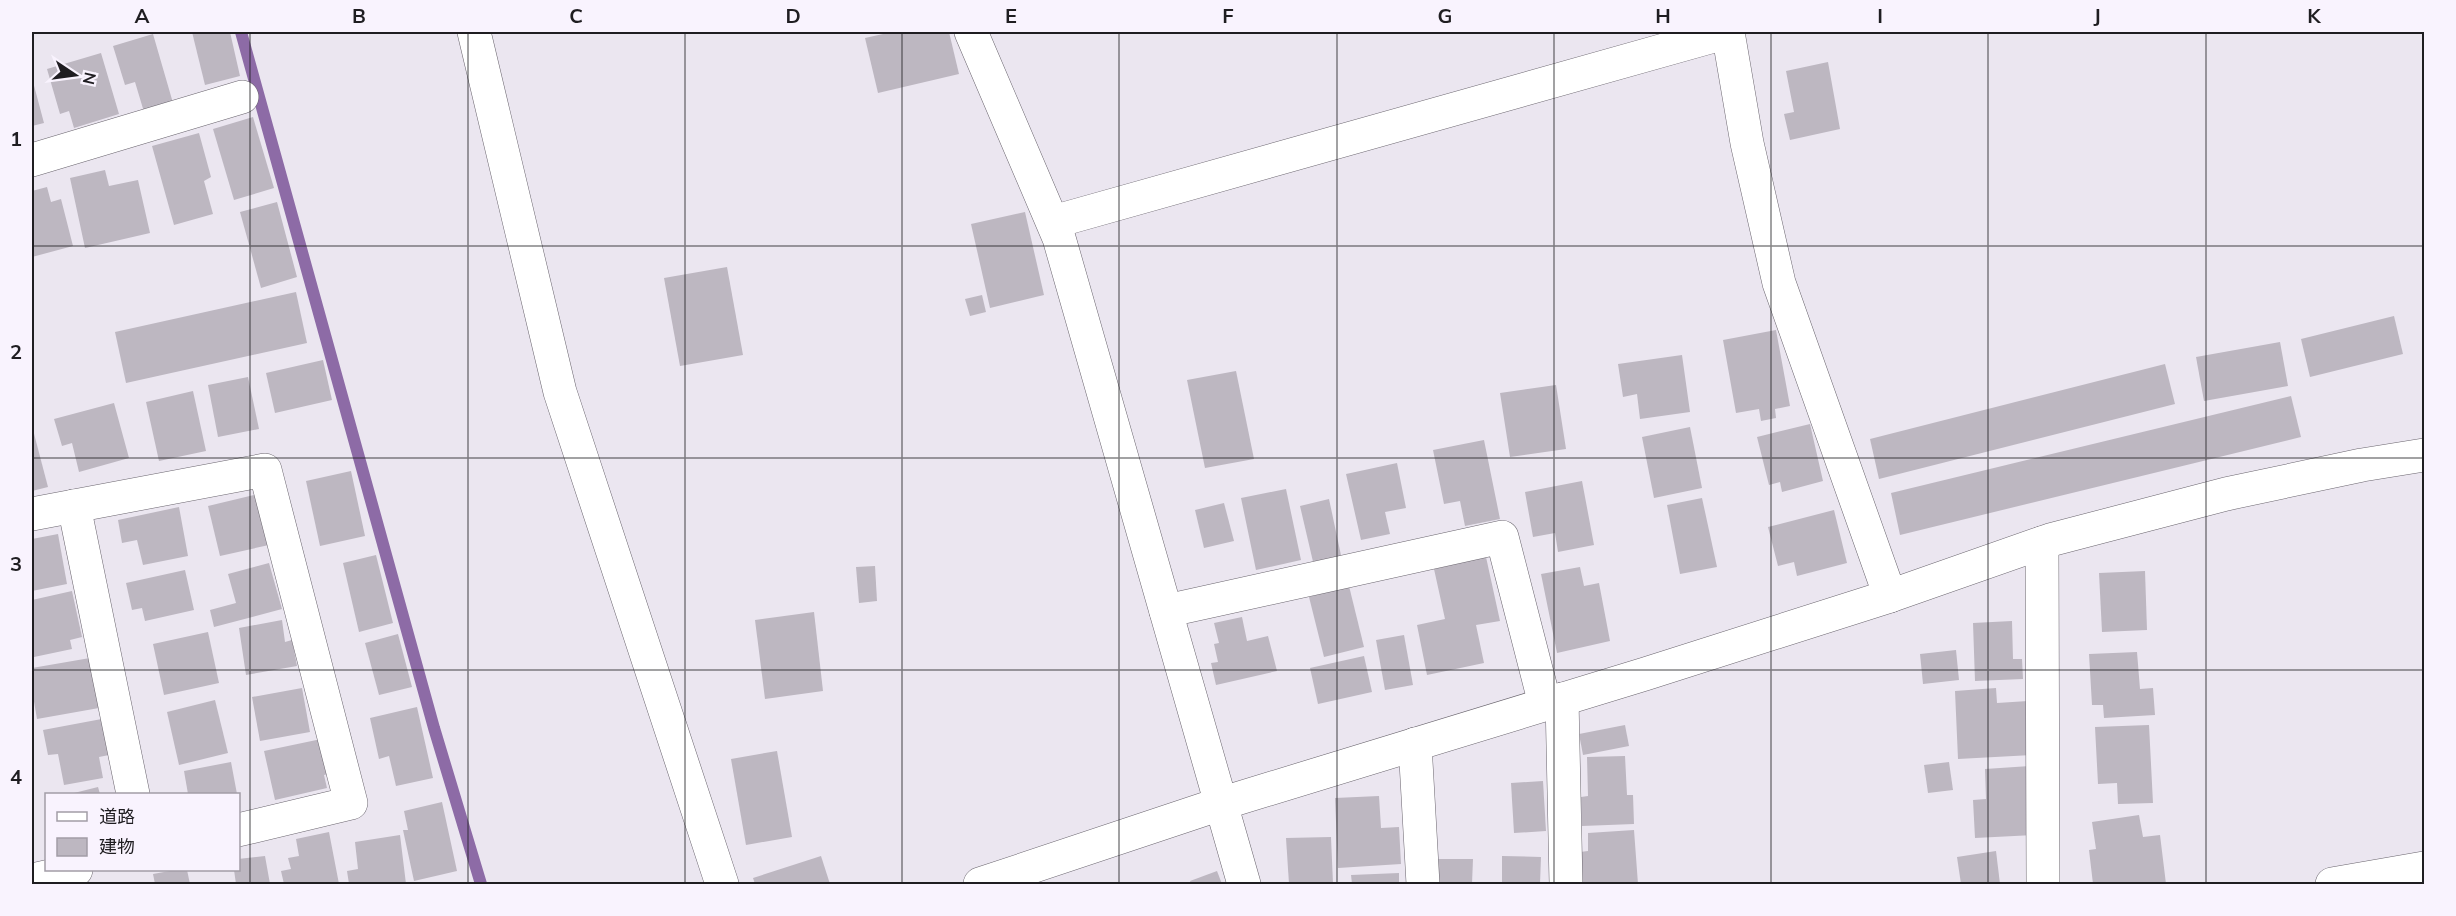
<svg xmlns="http://www.w3.org/2000/svg" width="2456" height="916" viewBox="0 0 2456 916" font-family="Mulish,'Noto Sans JP',sans-serif">
	<style>
		.lines { fill: none; stroke-linecap: round; stroke-linejoin: round }
		.stream { stroke: #8d6ba6; stroke-width: 12 }
		.building { fill: #bdb7c1 }
		.minor-casing { stroke: #6a656e; stroke-width: 34 }
		.minor { stroke: #fff; stroke-width: 33 }
		.grid { fill: none; stroke: #1f1d21; stroke-width: 1.5; stroke-opacity: 0.55 }
		.neatline { fill: none; stroke: #1f1d21; stroke-width: 2 }
		.grid-label { font-size: 20px; text-anchor: middle; font-weight: bold; fill: #1f1d21 }
	</style>
	<rect width="100%" height="100%" fill="#ebe6f0"/>
	<g class="lines">
		<path class="stream" d="M241,32l193,696 47,156"/>
	</g>
	<g class="building">
		<path d="M192,32h38l10,44 -35,9z"/>
		<path d="M892,32h57l10,42 -81,19 -13,-55z"/>
		<path d="M153,34l20,69 -29,9 -9,-30 -10,3 -12,-39z"/>
		<path d="M101,53l18,61 -45,14 -5,-17 -9,3 -13,-45z"/>
		<path d="M1828,62l12,67 -50,11 -6,-26 10,-2 -8,-41z"/>
		<path d="M32,78l12,45 -12,3z"/>
		<path d="M253,117l21,71 -40,12 -21,-71z"/>
		<path d="M199,133l12,44 -7,4 9,33 -39,11 -22,-79z"/>
		<path d="M105,170l4,16 29,-6 12,53 -65,15 -15,-70z"/>
		<path d="M47,187l4,15 10,-3 12,47 -41,11v-66z"/>
		<path d="M277,202l20,75 -36,11 -21,-76z"/>
		<path d="M1025,212l19,83 -54,13 -19,-84z"/>
		<path d="M727,267l16,88 -63,11 -16,-88z"/>
		<path d="M296,292l11,51 -181,40 -11,-51z"/>
		<path d="M982,295l4,17 -16,4 -5,-17z"/>
		<path d="M2394,316l9,38 -93,23 -9,-38z"/>
		<path d="M1776,330l14,76 -15,3 1,9 -15,3 -2,-12 -23,4 -13,-73z"/>
		<path d="M2280,342l8,44 -84,15 -8,-44z"/>
		<path d="M1682,355l8,57 -50,7 -3,-25 -14,3 -5,-33z"/>
		<path d="M323,360l9,40 -57,13 -9,-40z"/>
		<path d="M2165,364l10,40 -296,75 -9,-40z"/>
		<path d="M1236,371l18,88 -49,9 -18,-88z"/>
		<path d="M248,377l11,52 -41,8 -10,-52z"/>
		<path d="M1556,385l10,64 -56,8 -10,-64z"/>
		<path d="M193,391l13,60 -47,10 -13,-59z"/>
		<path d="M2291,396l10,41 -401,98 -9,-42z"/>
		<path d="M114,403l15,55 -50,14 -7,-29 -10,3 -8,-27z"/>
		<path d="M1810,424l13,57 -41,11 -2,-10 -11,3 -12,-48z"/>
		<path d="M32,426l16,61 -16,4z"/>
		<path d="M1690,427l12,61 -48,10 -12,-61z"/>
		<path d="M1484,440l16,79 -35,7 -5,-25 -16,3 -11,-54z"/>
		<path d="M1397,463l9,45 -21,4 5,22 -29,6 -15,-66z"/>
		<path d="M351,471l14,65 -45,10 -14,-65z"/>
		<path d="M1582,481l12,64 -36,7 -3,-19 -22,4 -8,-45z"/>
		<path d="M1286,489l15,71 -45,10 -15,-72z"/>
		<path d="M258,494l11,51 -49,11 -12,-50z"/>
		<path d="M1702,498l15,69 -37,7 -13,-69z"/>
		<path d="M1329,499l13,61 -28,6 -14,-60z"/>
		<path d="M1224,503l10,38 -30,7 -9,-38z"/>
		<path d="M179,507l9,49 -45,9 -6,-25 -15,3 -4,-23z"/>
		<path d="M1834,510l13,53 -50,13 -3,-14 -16,4 -10,-39z"/>
		<path d="M58,534l9,50 -35,7v-52z"/>
		<path d="M376,555l17,68 -34,9 -16,-69z"/>
		<path d="M1486,557l14,64 -24,4 8,38 -57,12 -10,-50 28,-6 -11,-50z"/>
		<path d="M269,563l13,46 -68,18 -4,-17 26,-7 -8,-29z"/>
		<path d="M875,566l2,35 -18,2 -3,-36z"/>
		<path d="M1580,567l4,19 15,-3 11,58 -53,12 -16,-79z"/>
		<path d="M185,570l9,40 -49,11 -3,-13 -10,2 -6,-27z"/>
		<path d="M2145,571l2,59 -45,2 -3,-59z"/>
		<path d="M1349,586l15,61 -40,10 -15,-60z"/>
		<path d="M72,591l10,46 -12,3 2,9 -38,8 -2,-10v-47z"/>
		<path d="M814,612l9,79 -58,8 -10,-79z"/>
		<path d="M1242,617l5,24 21,-5 9,35 -61,14 -5,-22 7,-1 -4,-18 5,-1 -5,-20z"/>
		<path d="M282,620l3,22 7,-2 5,26 -51,9 -7,-47z"/>
		<path d="M2012,621l1,38h9l1,20 -48,2 -2,-58z"/>
		<path d="M208,632l11,51 -55,12 -11,-51z"/>
		<path d="M398,634l14,53 -33,8 -14,-52z"/>
		<path d="M1404,635l9,50 -28,5 -9,-50z"/>
		<path d="M1956,650l3,30 -36,4 -3,-30z"/>
		<path d="M2137,652l3,37 13,-1 2,27 -51,3 -1,-13h-11l-3,-51z"/>
		<path d="M1364,656l8,36 -54,12 -8,-36z"/>
		<path d="M90,658l9,50 -62,11 -5,-29v-22z"/>
		<path d="M302,688l8,44 -50,9 -8,-44z"/>
		<path d="M1996,688l1,15 31,-2 4,54 -74,4 -3,-68z"/>
		<path d="M215,700l13,53 -49,12 -12,-53z"/>
		<path d="M417,707l16,71 -37,8 -7,-30 -10,3 -9,-41z"/>
		<path d="M107,718l7,36 -15,3 4,21 -39,7 -6,-31 -10,1 -5,-25z"/>
		<path d="M1625,725l4,21 -46,9 -4,-21z"/>
		<path d="M2149,725l4,78 -35,1 -1,-21 -19,1 -3,-57z"/>
		<path d="M326,738l8,35 -10,2 3,13 -52,12 -11,-49z"/>
		<path d="M777,751l15,86 -46,8 -15,-86z"/>
		<path d="M1625,756l2,39h6l1,29 -52,2 -1,-29 7,-1 -1,-39z"/>
		<path d="M231,762l6,32h-49l-4,-23z"/>
		<path d="M1949,762l4,28 -25,3 -4,-28z"/>
		<path d="M2030,766l4,69 -59,3 -2,-38 13,-1 -1,-30z"/>
		<path d="M1543,781l3,50 -32,2 -3,-50z"/>
		<path d="M98,787l2,7h-30z"/>
		<path d="M1379,796l2,32 18,-1 2,37 -63,4 -3,-70z"/>
		<path d="M442,802l15,69 -43,10 -11,-51h5l-4,-19z"/>
		<path d="M2139,815l4,22 17,-2 6,49h-73l-4,-34 7,-1 -4,-27z"/>
		<path d="M1634,830l4,54h-56l-2,-32 8,-1v-18z"/>
		<path d="M329,832l10,52h-55l-3,-13 10,-2 -3,-11 11,-2 -3,-17z"/>
		<path d="M400,835l6,49h-57l-2,-13 11,-2 -3,-27z"/>
		<path d="M1331,837l2,47h-44l-3,-46z"/>
		<path d="M1996,851l4,33h-39l-4,-27z"/>
		<path d="M265,856l5,28h-34l-2,-14h4v-11z"/>
		<path d="M821,856l9,28h-75l-2,-6z"/>
		<path d="M1502,856l39,1 -1,27h-38z"/>
		<path d="M1431,859h42l-1,25h-42z"/>
		<path d="M175,870h12l3,14h-35l-2,-10z"/>
		<path d="M1217,871l5,13h-31l-1,-3z"/>
		<path d="M1399,873v11h-47l-1,-9z"/>
	</g>
	<g class="lines">
		<g class="minor-casing">
			<g id="minor">
				<path d="M474,32l86,360 162,492"/>
				<path d="M971,32l88,206 185,646"/>
				<path d="M1728,32l19,111 32,140 111,313"/>
				<path d="M32,160l210,-63"/>
				<path d="M1053,222l675,-190"/>
				<path d="M74,506l59,288"/>
				<path d="M32,514l233,-44 86,333 -113,27"/>
				<path d="M2042,543l1,341"/>
				<path d="M1166,611l336,-74 43,167"/>
				<path d="M1562,699l4,185"/>
				<path d="M1415,744l8,140"/>
				<path d="M32,880l44,-10"/>
				<path d="M980,884l240,-80 425,-130 245,-78 160,-56 176,-46 136,-29 62,-10"/>
				<path d="M2332,884l92,-16"/>
			</g>
		</g>
		<use href="#minor" class="minor"/>
	</g>
	<path class="grid" d="M250,32v852M468,32v852M685,32v852M902,32v852M1119,32v852M1337,32v852M1554,32v852M1771,32v852M1988,32v852M2206,32v852M32,246h2392M32,458h2392M32,670h2392"/>
	<rect width="2456" height="916" fill="none" stroke="#f9f3fe" stroke-width="66"/>
	<rect x="45" y="793" width="195" height="78" fill="#f9f3fe" stroke="#a29da6" stroke-width="1.5"/>
	<rect x="57" y="812" width="30" height="9" fill="#ffffff" stroke="#a29da6" stroke-width="1.5"/>
	<text x="99" y="823" font-size="18" fill="#1f1d21">道路</text>
	<rect x="57" y="838" width="30" height="18" fill="#bdb7c1" stroke="#a29da6" stroke-width="1.5"/>
	<text x="99" y="853" font-size="18" fill="#1f1d21">建物</text>
	<g transform="translate(75 75) rotate(103)" stroke="#f9f3fe" stroke-width="4.5" paint-order="stroke">
	<path d="M0-4.5L10 22L0 15L-10 22Z" fill="#1f1d21"/>
	<text y="-9" font-size="16" font-weight="bold" text-anchor="middle" fill="#1f1d21">N</text>
	</g>
	<rect x="33" y="33" width="2390" height="850" class="neatline"/>
	<g class="grid-label">
		<text x="142" y="23">A</text>
		<text x="359" y="23">B</text>
		<text x="576" y="23">C</text>
		<text x="793" y="23">D</text>
		<text x="1011" y="23">E</text>
		<text x="1228" y="23">F</text>
		<text x="1445" y="23">G</text>
		<text x="1663" y="23">H</text>
		<text x="1880" y="23">I</text>
		<text x="2097" y="23">J</text>
		<text x="2314" y="23">K</text>
		<text x="16" y="146">1</text>
		<text x="16" y="359">2</text>
		<text x="16" y="571">3</text>
		<text x="16" y="784">4</text>
	</g>
</svg>
